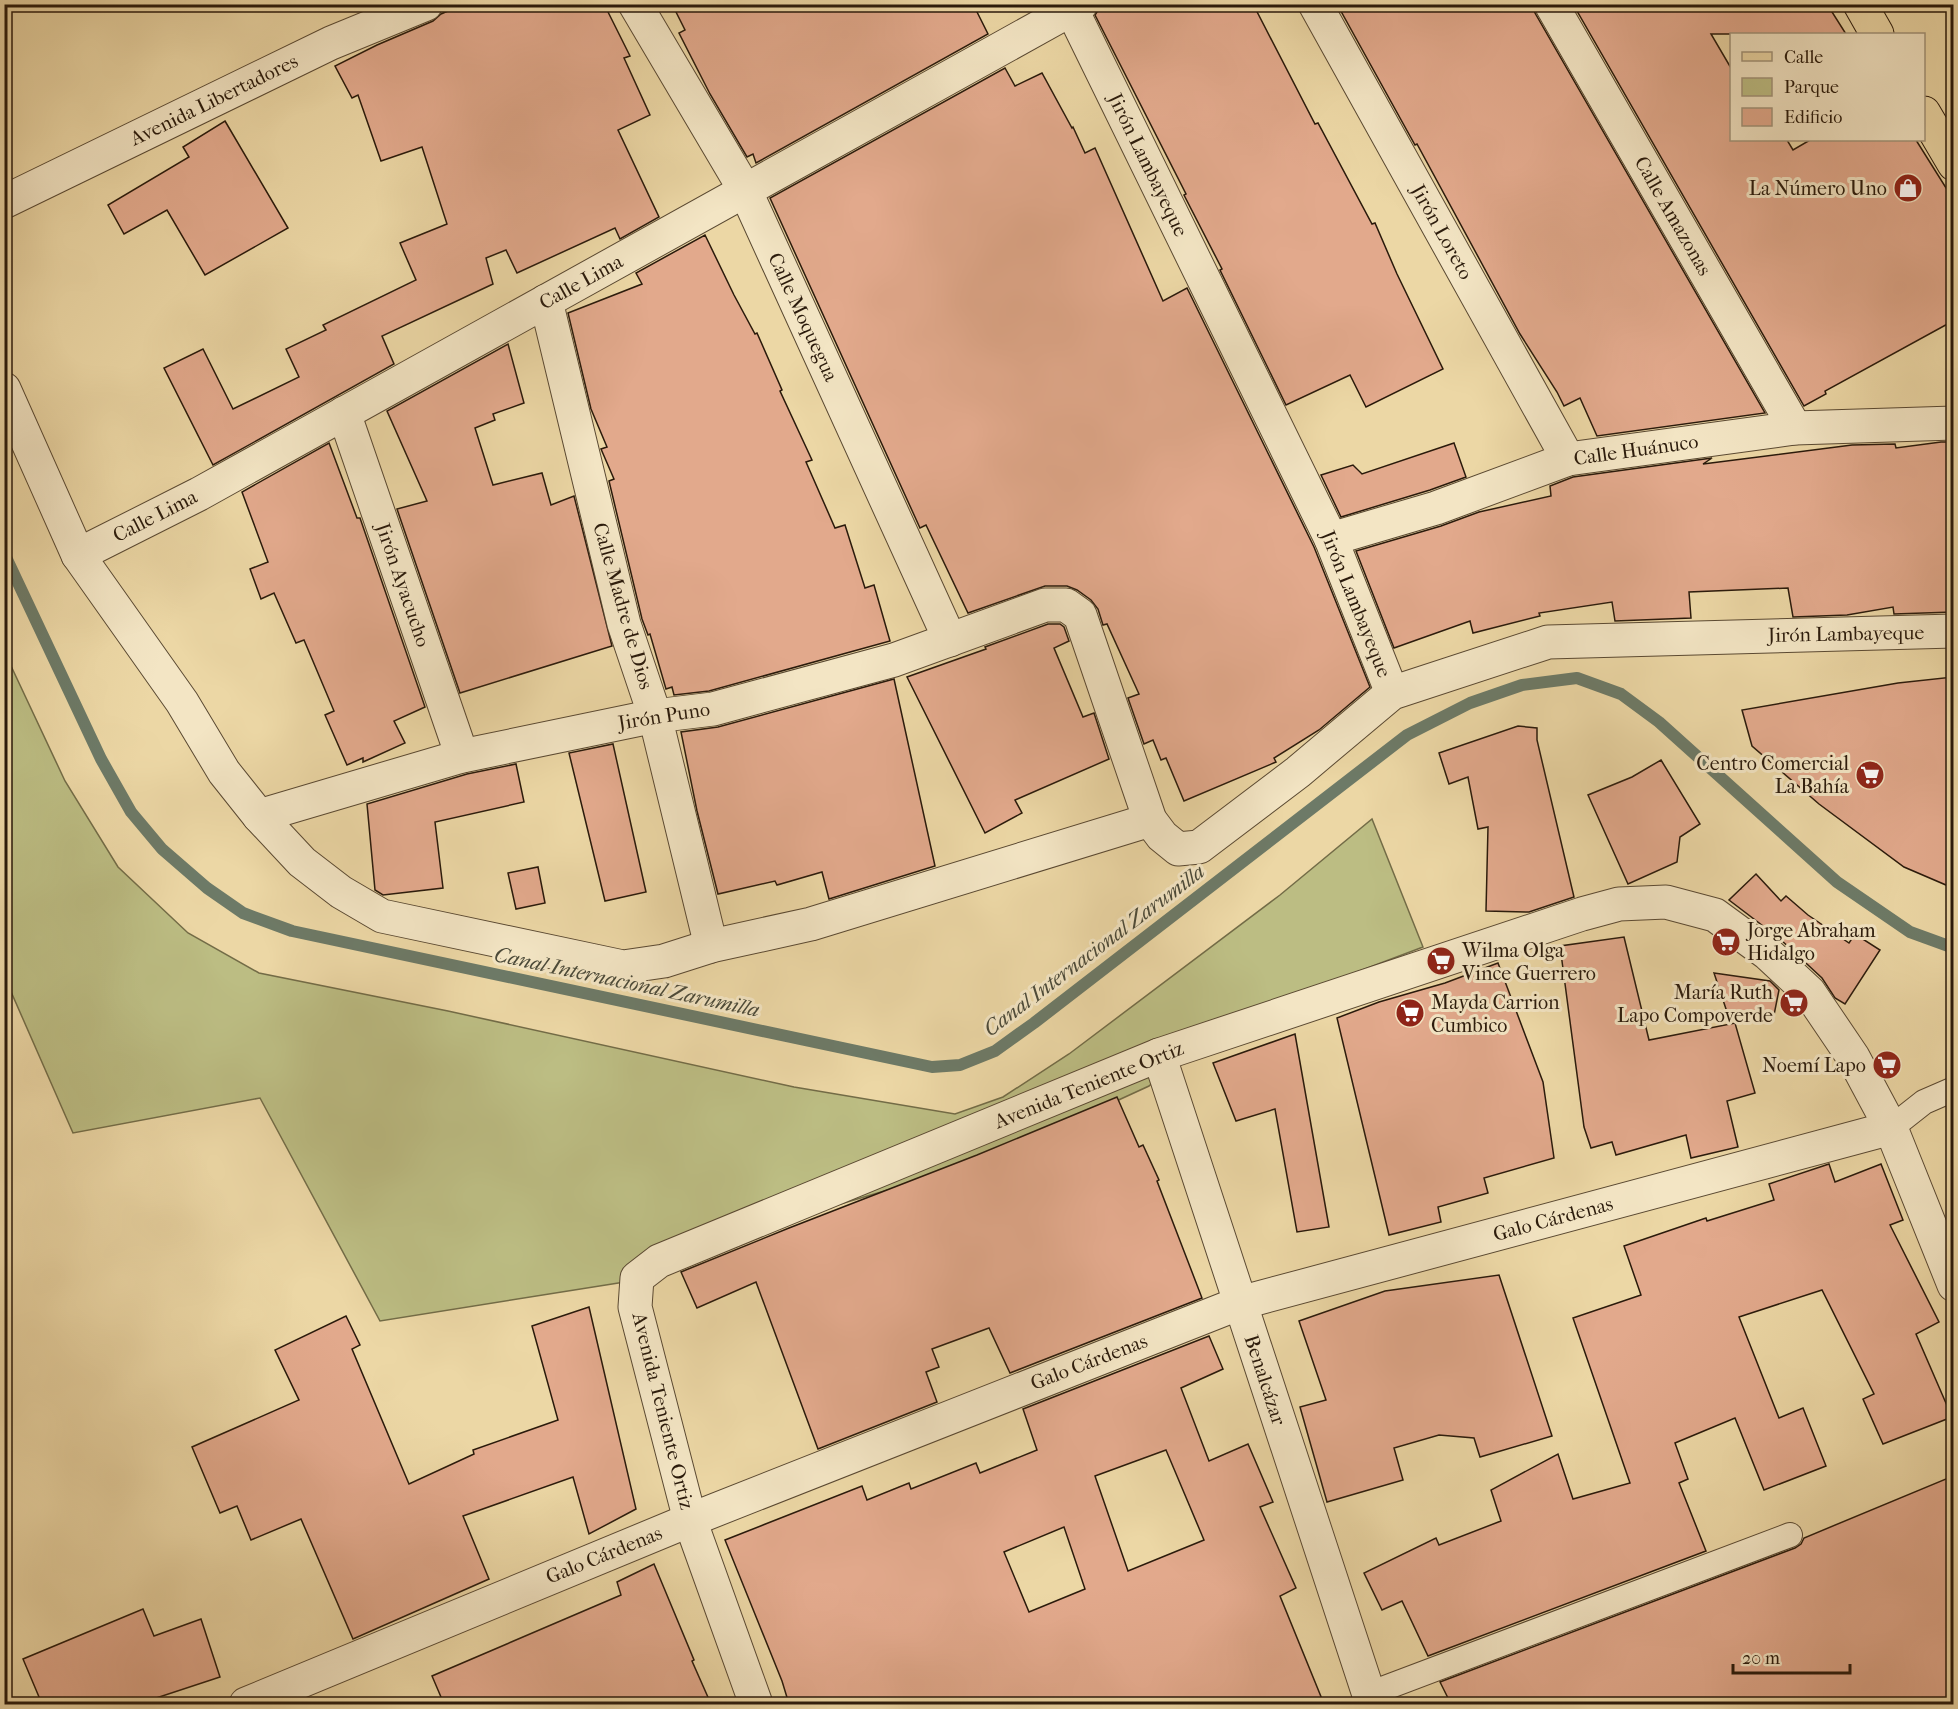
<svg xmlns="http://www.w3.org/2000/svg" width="1958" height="1709" viewBox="0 0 1958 1709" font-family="'IM FELL French Canon',serif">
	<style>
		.green { fill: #bcbd83; stroke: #736c47; stroke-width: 1.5 }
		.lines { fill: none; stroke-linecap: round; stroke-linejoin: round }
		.stream { stroke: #6d7a67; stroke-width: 12 }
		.building { fill: #e2a98c; stroke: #2a1a0b; stroke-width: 1.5; fill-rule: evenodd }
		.lane-casing { stroke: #5a4932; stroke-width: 26 }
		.street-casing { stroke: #5a4932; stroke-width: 35 }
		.primary-casing { stroke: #2a1a0b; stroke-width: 35 }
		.lane { stroke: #f3e5c4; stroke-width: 24 }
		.street { stroke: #f3e5c4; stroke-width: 33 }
		.primary { stroke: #ecd7a5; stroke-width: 33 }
		.labels { text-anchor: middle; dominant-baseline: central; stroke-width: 6; stroke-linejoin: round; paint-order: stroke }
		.street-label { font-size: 20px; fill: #2a1a0b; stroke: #f3e5c4 }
		.poi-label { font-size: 20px; fill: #2a1a0b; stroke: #f3e5c4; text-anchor: end }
		.water-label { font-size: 21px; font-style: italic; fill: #4b4a39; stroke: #f3e5c4 }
	</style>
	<rect width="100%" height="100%" fill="#ecd7a5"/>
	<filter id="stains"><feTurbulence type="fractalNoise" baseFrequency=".00333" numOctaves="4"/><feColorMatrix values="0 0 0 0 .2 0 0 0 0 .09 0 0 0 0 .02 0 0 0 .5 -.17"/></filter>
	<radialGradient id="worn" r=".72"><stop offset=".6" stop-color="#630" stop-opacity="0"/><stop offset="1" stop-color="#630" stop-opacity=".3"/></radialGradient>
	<path class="green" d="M4,651l61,130 53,86 70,66 71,40 189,38 346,76 161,27 48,-17 66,-43 211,-159 92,-76 51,128 -209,79 -65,60 -163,75 -193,57 -162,63 -251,40 -120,-223 -187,35 -68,-155z"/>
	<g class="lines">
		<path class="stream" d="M4,553l97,206 30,53 31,37 45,39 36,25 49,18 640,136 28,-2 35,-14 39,-28 373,-288 63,-32 52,-18 55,-7 44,16 38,28 178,160 73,50 44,16"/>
	</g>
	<g class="building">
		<path d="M464,4h140l26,52 -6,2 26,57 -32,15 41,87 -39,22 -5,-11 -98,45 -11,-23 -20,8 7,26 -111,52 12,28 -181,101 -49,-97 39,-19 30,60 66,-32 -13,-28 40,-19 -3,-5 93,-45 -16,-37 47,-19 -25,-77 -41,14 -23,-66 -6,3 -17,-32 42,-21 56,-24 8,-7z"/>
		<path d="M672,4h301l15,30 -232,129 -3,-9 -6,3 -37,-63 -31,-61 6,-3z"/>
		<path d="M1102,4h151l62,120 3,-1 54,101 3,-1 22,51 46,95 -77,38 -16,-32 -64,30 -66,-135 2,-1 -38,-74 2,-1 -91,-179z"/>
		<path d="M1337,4h195l3,9 230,400 -168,23 -17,-38 -16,8 -7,-14 -37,-58 -103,-190 -2,1z"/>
		<path d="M1573,4h254l19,30h-135l20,34v72h56l6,10 17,-10h106l37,59v122l-128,70 1,3 -22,12z"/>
		<path d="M1005,68l10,18 27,-13 30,55 1,-1 12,26 10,-5 68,153 24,-13 127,259 56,140 -51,43 -45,28 2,4 -92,39 -18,-43 -5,2 -8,-20 -9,4 -16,-46 11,-4 -32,-70 -4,1 -5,-16 -7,-9 -14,-10 -10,-4h-22l-77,27 -42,-88 -6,3 -150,-330z"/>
		<path d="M225,121l63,107 -83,47 -38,-65 -43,24 -16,-29 81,-48 -6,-10z"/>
		<path d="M705,235l29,60 21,39 2,-1 25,57 -2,1 32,69 -6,2 29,66 10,-3 20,63 9,-3 16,56 -181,50 -35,4 -2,-8 -6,2 -16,-55 -2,1 -6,-16 -33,-138 5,-2 -13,-30 6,-2 -16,-38 -23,-96 74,-29 -6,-11z"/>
		<path d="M508,344l16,59 -31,11 2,6 -20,8 18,57 49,-12 9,32 23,-9 38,150 -152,47 -63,-184 30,-8 -40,-90z"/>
		<path d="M1941,442h12v170l-59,2 -1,-7 -46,8 -54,2 -5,-29 -99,4 2,26 -76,3 -3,-19 -73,11 1,3 -67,17 -3,-12 -76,27 -38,-97 85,-25 38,-14 72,-16 -1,-10 23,-9 139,-19 -9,6 149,-19 43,-1 1,4z"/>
		<path d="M329,443l28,75h3l65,189 -31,14 11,22 -42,19v-4l-16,7 -22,-50 9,-4 -30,-71 -8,3 -22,-50 -13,6 -11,-30 18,-7 -26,-70z"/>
		<path d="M1454,443l12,34 -36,13 -89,27 -20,-42 32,-10 9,9z"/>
		<path d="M1048,624h12l4,3 5,14 -15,7 29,69 11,-4 15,46 -94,41 7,13 -37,20 -78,-156 79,-28 -1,-2z"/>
		<path d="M1953,677v211l-49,-21 -85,-63 -67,-58 -10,-36 156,-27z"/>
		<path d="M894,679l41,187 -106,33 -7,-27 -45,13 -2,-4 -57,13 -21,-83 -16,-79 37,-5z"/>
		<path d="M1518,726l19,2v12l37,157 -45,15 -43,-1 2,-84 -10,2 -10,-52 -19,7 -10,-31z"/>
		<path d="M613,744l33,148 -41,9 -36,-148z"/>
		<path d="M1661,760l39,64 -20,13 -3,25 -49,22 -40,-89 44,-18z"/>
		<path d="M516,764l8,38 -89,20 8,66 -60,7 -8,-5 -8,-86 100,-30z"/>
		<path d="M538,867l7,36 -29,6 -8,-36z"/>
		<path d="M1756,874l25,27 5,-5 22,19 41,28 6,-9 25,16 -35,54 -10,-6 -13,-20 -42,-39 -51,-39z"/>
		<path d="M1624,937l25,103 86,-17 20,70 -28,8 11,46 -47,11 -5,-23 -70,20 -4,-13 -21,6 -7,-21 -24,-181z"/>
		<path d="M1498,963l45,119 11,76 -70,20 4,15 -50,14 3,15 -52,13 -52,-217 42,-16 66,-19z"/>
		<path d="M1714,973l56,8 9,9 -5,25 -45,3z"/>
		<path d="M1295,1034l34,193 -32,5 -22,-123 -39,12 -23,-58z"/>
		<path d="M1117,1097l22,50 4,-2 16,35 -2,1 45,117 -192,75 -21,-45 -57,21 7,18 -13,5 11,30 -119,47 -62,-167 -59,26 -16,-36 108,-44 188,-73z"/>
		<path d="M1829,1164l6,18 46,-18 22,56 -13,5 49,97 -23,12 36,83 -69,27 -20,-45 11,-5 -52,-104 -83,27 40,101 24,-10 23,58 -62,24 -29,-72 -60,25 13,36 -9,4 27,68 -278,105 -26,-55 -20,9 -18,-37 72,-35 3,7 62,-24 -10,-31 67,-36 15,45 57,-16 -57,-165 68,-23 -17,-49 82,-28 1,3 67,-21 -5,-16z"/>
		<path d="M1499,1275l53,161 -72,21 -6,-19 -35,-3 -45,13 9,32 -76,22 -27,-95 26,-7 -27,-79 86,-30z"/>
		<path d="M589,1307l47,202 -47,25 -16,-57 -110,39 26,63 -136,60 -52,-120 -50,21 -14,-34 -17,7 -28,-66 107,-47 -24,-50 71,-34 14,29 -8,4 57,135 65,-30 -1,-4 85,-30 -26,-94z"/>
		<path d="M1209,1336l14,33 -42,19 28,73 39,-17 25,58 -13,5 36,81 -16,8 44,108h-535l-7,-23 -57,-141 137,-54 5,14 42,-17 2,6 65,-26 4,10 57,-23 -14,-41zM1166,1450l38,90 -76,31 -33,-95zM1064,1527l21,62 -56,23 -25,-60z"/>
		<path d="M1953,1476v228h-502l-11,-22 355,-134 6,-4 3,-6z"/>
		<path d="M654,1564l40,96 -2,1 19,43h-267l-12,-28 189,-81 -4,-13z"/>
		<path d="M143,1609l11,27 47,-17 19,58 -82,27h-96l-19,-45z"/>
	</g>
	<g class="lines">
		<g class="lane-casing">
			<g id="lane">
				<path d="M1891,1128l33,-26 30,-13"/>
				<path d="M1369,1694l421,-159"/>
			</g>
		</g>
		<g class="street-casing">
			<g id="street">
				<path d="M635,4l110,186 205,450"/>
				<path d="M1069,4l262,535 61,154"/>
				<path d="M1315,4l253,455"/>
				<path d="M1551,4l244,424"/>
				<path d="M4,202l327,-159 95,-39"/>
				<path d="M546,301l78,323 31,92 56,230"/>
				<path d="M4,389l74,166 104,147 42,70 35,44 43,46 39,30 41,24 241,51 41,-6 47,-15 100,-22 339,-104"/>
				<path d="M344,413l118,343"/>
				<path d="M1331,539l105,-31 132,-49 227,-31 159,-5"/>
				<path d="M78,555l121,-61 882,-490"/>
				<path d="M259,816l203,-60 193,-40 58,-7 181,-49 151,-55h21l14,10 70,205 12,16 16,13 21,-2 99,-75 94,-79 156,-51 406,-11"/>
				<path d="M1159,1055l213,649"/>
				<path d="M246,1704l444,-184 550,-217 651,-175"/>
				<path d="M756,1704l-66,-184 -55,-213 2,-29 22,-17 500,-206 423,-141 37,-10 47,-2 49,13 52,38 42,39 44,65 38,71 63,157"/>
			</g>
		</g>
		<g class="primary-casing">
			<g id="primary">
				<path d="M1860,4l17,30"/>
				<path d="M1924,113l30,51"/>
			</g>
		</g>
		<use href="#lane" class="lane"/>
		<use href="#street" class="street"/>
		<use href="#primary" class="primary"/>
	</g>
	<defs>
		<g id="shop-disc" transform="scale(1.5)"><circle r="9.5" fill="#8f2418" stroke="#f3e5c4"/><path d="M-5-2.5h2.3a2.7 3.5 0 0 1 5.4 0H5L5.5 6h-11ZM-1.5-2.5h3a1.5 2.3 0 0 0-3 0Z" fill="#fff"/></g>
		<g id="supermarket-disc" transform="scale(1.5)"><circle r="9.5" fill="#8f2418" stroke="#f3e5c4"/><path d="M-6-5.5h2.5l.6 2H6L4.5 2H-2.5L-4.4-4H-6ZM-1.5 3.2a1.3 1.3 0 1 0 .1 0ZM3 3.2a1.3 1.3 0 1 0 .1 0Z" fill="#fff"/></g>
	</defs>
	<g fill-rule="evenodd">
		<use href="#shop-disc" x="1908" y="188"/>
		<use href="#supermarket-disc" x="1870" y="775"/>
		<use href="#supermarket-disc" x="1726" y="942"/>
		<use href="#supermarket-disc" x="1441" y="961"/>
		<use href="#supermarket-disc" x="1794" y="1003"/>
		<use href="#supermarket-disc" x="1410" y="1013"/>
		<use href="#supermarket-disc" x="1887" y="1065"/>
	</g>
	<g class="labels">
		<g class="street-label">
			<text transform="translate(214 100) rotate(-26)">Avenida Libertadores</text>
			<text transform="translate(1148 165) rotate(64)">Jirón Lambayeque</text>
			<text transform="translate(1673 216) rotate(60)">Calle Amazonas</text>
			<text transform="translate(1442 232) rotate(61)">Jirón Loreto</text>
			<text transform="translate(581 282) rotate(-29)">Calle Lima</text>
			<text transform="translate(803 317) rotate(65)">Calle Moquegua</text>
			<text transform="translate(1636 450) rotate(-8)">Calle Huánuco</text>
			<text transform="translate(155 516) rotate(-27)">Calle Lima</text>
			<text transform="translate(403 585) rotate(71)">Jirón Ayacucho</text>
			<text transform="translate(1356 604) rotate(68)">Jirón Lambayeque</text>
			<text transform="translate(623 606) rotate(74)">Calle Madre de Dios</text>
			<text transform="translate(1846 634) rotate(-1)">Jirón Lambayeque</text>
			<text transform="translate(664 716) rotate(-9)">Jirón Puno</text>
			<text transform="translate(1089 1085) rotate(-22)">Avenida Teniente Ortiz</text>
			<text transform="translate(1553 1219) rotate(-15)">Galo Cárdenas</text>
			<text transform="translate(1089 1362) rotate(-21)">Galo Cárdenas</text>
			<text transform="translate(1265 1380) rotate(72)">Benalcázar</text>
			<text transform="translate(663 1411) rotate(76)">Avenida Teniente Ortiz</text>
			<text transform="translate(604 1555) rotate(-22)">Galo Cárdenas</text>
		</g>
		<g class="poi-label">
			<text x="1887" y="188">La Número Uno</text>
			<text x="1849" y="763">Centro Comercial<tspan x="1849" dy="23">La Bahía</tspan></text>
			<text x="1747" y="930" text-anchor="start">Jorge Abraham<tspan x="1747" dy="23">Hidalgo</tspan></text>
			<text x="1462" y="950" text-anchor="start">Wilma Olga<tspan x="1462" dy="23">Vince Guerrero</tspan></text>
			<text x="1773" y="992">María Ruth<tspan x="1773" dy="23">Lapo Compoverde</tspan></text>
			<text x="1431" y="1002" text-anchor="start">Mayda Carrion<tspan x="1431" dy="23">Cumbico</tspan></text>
			<text x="1866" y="1065">Noemí Lapo</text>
		</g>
		<g class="water-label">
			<text transform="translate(1094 950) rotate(-37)">Canal Internacional Zarumilla</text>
			<text transform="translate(627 982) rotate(12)">Canal Internacional Zarumilla</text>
		</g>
	</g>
	<rect width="1958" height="1709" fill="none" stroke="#ecd7a5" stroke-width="24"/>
	<rect x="6" y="6" width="1946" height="1697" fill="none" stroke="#2a1a0b" stroke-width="3"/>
	<rect x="12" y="12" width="1934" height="1685" fill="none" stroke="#2a1a0b" stroke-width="1.5"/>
	<rect x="1730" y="33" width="195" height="108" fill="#f3e5c4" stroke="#a3947a" stroke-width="1.5"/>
	<rect x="1742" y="52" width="30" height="9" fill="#ecd7a5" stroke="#a3947a" stroke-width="1.5"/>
	<text x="1784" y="63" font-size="18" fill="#2a1a0b">Calle</text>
	<rect x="1742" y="78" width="30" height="18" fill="#bcbd83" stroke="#a3947a" stroke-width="1.5"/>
	<text x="1784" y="93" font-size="18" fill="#2a1a0b">Parque</text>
	<rect x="1742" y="108" width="30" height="18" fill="#e2a98c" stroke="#a3947a" stroke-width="1.5"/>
	<text x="1784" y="123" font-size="18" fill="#2a1a0b">Edificio</text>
	<path d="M1733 1664v9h117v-9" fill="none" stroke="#2a1a0b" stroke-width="3"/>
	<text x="1742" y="1664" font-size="18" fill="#2a1a0b" stroke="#f3e5c4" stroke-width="4.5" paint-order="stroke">20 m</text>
	<rect width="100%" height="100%" filter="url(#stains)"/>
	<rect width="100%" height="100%" fill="url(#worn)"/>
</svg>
